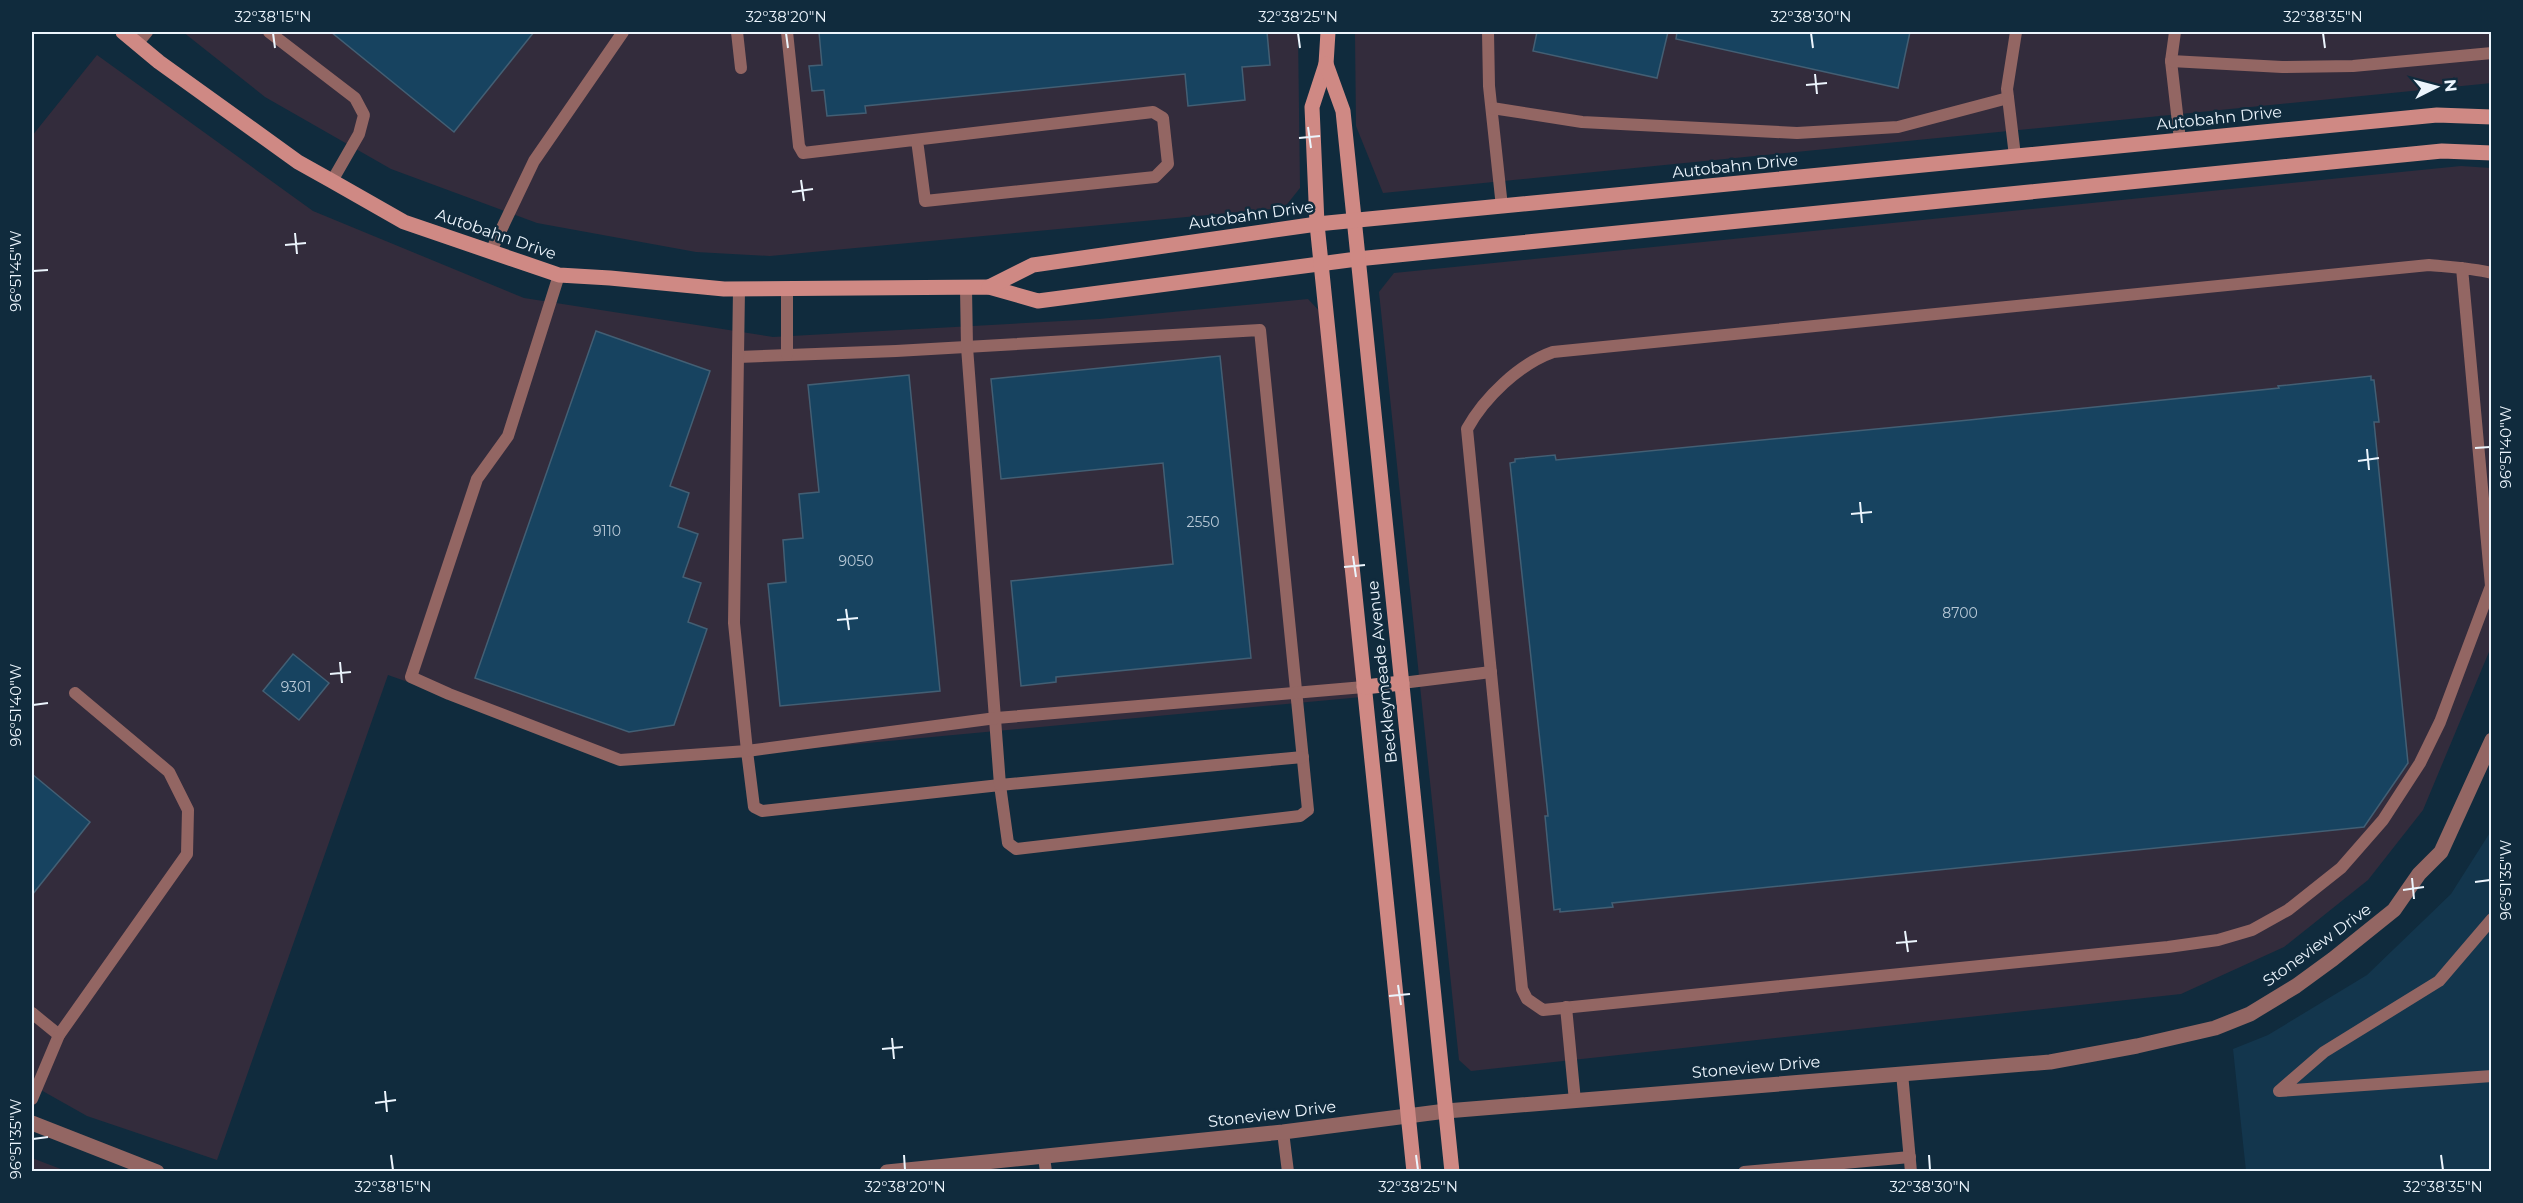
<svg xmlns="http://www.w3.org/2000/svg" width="2523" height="1203" viewBox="0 0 2523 1203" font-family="Montserrat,sans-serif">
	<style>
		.built { fill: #13364d }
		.industrial { fill: #332c3c }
		.building { fill: #174360; stroke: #435f74; stroke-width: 1.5 }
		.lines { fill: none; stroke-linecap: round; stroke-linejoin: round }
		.lane { stroke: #936663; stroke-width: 12 }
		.street { stroke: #936663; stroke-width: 15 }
		.secondary { stroke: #cf8984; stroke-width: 15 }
		.ticks { fill: none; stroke: #ecf5fd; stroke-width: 2 }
		.labels { text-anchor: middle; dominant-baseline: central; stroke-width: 5; stroke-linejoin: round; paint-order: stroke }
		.number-label { font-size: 14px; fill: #b7c8d6 }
		.street-label { font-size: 16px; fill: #ecf5fd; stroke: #102b3d }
		.neatline { fill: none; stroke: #ecf5fd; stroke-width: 2 }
		.ticks-label { font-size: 15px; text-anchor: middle; fill: #ecf5fd }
	</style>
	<rect width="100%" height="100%" fill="#102b3d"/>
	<path class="built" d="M2491,831v340h-245l-13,-122 35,-14 99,-60 84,-81z"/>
	<g class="industrial">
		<path d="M183,32h1115l2,156 -16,20 -514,48 -74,-4 -159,-29 -146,-54 -126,-72z"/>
		<path d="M1355,32h1136l1,51 -1109,110 -27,-67z"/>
		<path d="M97,55l216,156 211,87 249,39 326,-18 209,-20 17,18 37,380 -721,67 -253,-89 -171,485 -130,-44 -55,-31v-949z"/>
		<path d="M2461,166l30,2v479l-68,163 -55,70 -84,67 -103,47 -710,77 -12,-11 -80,-768 15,-19z"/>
		<path d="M32,1158l34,13h-34z"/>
	</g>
	<g class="building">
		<path d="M331,32h203l-80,100z"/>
		<path d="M819,32h448l3,33 -28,2 3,33 -57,6 -3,-32 -320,32 1,7 -39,3 -3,-26 -12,1 -3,-25 13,-1z"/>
		<path d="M1537,32h131l-11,46 -124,-27z"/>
		<path d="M1677,32h233l-12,56 -222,-49z"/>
		<path d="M596,331l114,40 -40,115 19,7 -11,34 20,7 -15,43 18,6 -13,39 19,7 -33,96 -45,7 -154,-54z"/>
		<path d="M1220,356l31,302 -195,19v5l-35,4 -10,-105 162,-17 -10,-101 -162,16 -10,-100z"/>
		<path d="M909,375l31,316 -160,15 -12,-122 18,-2 -3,-42 20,-2 -4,-44 20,-2 -11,-107z"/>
		<path d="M2371,376v4h3l5,42h-5l34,341 -44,64 -752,76 1,4 -53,5v-3l-6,1 -9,-94h3l-38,-353 5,-1v-3l40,-4 1,5 413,-40 310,-32 -1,-2z"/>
		<path d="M293,654l36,29 -30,37 -36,-29z"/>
		<path d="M32,774l58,48 -58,73z"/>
	</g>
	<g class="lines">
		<g class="lane">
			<path d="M269,32l86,66 9,17 -5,19 -27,47"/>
			<path d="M737,32l4,36"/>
			<path d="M787,32l12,114 4,7 350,-41 10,6 5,46 -13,13 -230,24 -8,-61"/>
			<path d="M1488,32l1,54 13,121"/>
			<path d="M2175,32l-4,29 9,79"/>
			<path d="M137,44l10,-12"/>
			<path d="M2171,61l111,6 71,-1 139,-13"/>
			<path d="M1492,108l90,14 215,11 101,-6 110,-29"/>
			<path d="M2015,156l-8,-67 9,-57"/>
			<path d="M491,251l43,-90 89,-129"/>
			<path d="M2462,268l29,318 -51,136 -20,41 -37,57 -42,48 -53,42 -36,20 -34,10 -50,7 -625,63 -16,-11 -5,-10 -55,-560c17,-31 52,-65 86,-77l876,-87c21,2 42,3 63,8"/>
			<path d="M559,275l-51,161 -31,43 -66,198 38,17 171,66 127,-9 7,56 8,4 238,-26 8,58 8,6 284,-33 8,-6 -48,-480 -364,21 -158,6"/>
			<path d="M966,288l1,59 33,438 303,-28"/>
			<path d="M739,289l-5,334 13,128 249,-33 368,-31"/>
			<path d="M787,289v66"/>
			<path d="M1402,683l89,-11"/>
			<path d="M2492,919l-53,62 -115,71 -45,39 213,-15"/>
			<path d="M1566,1007l9,94"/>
			<path d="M32,1013l27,22"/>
			<path d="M1902,1073l9,99"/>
			<path d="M32,1099l27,-64 128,-181 1,-44 -19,-38 -94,-79"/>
			<path d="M1283,1132l5,40"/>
			<path d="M1044,1157l2,15"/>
			<path d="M1744,1172l166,-15"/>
		</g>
		<g class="street">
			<path d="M32,1123l125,49"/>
			<path d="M887,1172l396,-40 163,-21 604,-49 87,-16 78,-18 35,-14 46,-28 37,-27 61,-49 25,-36 22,-22 51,-112"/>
		</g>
		<g class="secondary">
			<path d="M123,32l36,30 139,100 34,19 72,41 155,53 51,3 114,11 265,-2 49,14 319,-42 1085,-108 50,2"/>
			<path d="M1328,32l-2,32 -14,43 5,117 97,948"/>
			<path d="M1326,64l17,47 109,1061"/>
			<path d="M989,287l44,-22 284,-41 1120,-109 55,2"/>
			<path d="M1364,687l38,-4"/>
		</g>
	</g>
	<path class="ticks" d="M273,33l2,15M786,33l2,15M1298,33l2,15M1811,33l2,15M2323,33l2,15M1815,74l2,20M1806,85l21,-2M1308,127l3,21M1299,138l21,-2M801,180l3,21M792,192l21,-3M295,233l2,21M285,245l21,-2M33,271l15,-1M2475,448l15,-1M2367,449l2,21M2358,461l21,-3M1860,502l2,21M1851,514l21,-2M1353,556l3,21M1344,567l21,-2M846,609l3,21M837,620l21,-2M340,662l2,21M330,674l21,-2M33,705l15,-2M2412,878l2,21M2475,882l15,-2M2403,890l21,-3M1905,931l3,21M1896,943l21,-2M1398,985l3,20M1389,996l21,-2M892,1038l2,21M882,1049l21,-2M385,1091l2,21M375,1103l21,-3M33,1139l15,-2M391,1155l2,15M904,1155l1,15M1416,1155l2,15M1929,1155l1,15M2441,1155l2,15"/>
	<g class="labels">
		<g class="number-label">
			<text x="1203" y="522">2550</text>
			<text x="607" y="531">9110</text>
			<text x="856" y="561">9050</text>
			<text x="1960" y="613">8700</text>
			<text x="296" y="687">9301</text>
		</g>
		<g class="street-label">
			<text transform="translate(2219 118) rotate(-6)">Autobahn Drive</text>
			<text transform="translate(1735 166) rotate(-6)">Autobahn Drive</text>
			<text transform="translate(1251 215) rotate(-8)">Autobahn Drive</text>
			<text transform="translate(496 234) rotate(19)">Autobahn Drive</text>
			<text transform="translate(1382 672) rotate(-96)">Beckleymeade Avenue</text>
			<text transform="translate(2317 945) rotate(-36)">Stoneview Drive</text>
			<text transform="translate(1756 1067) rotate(-5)">Stoneview Drive</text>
			<text transform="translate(1272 1114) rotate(-7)">Stoneview Drive</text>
		</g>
	</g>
	<rect width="2523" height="1203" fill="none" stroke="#102b3d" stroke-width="66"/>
	<g transform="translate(2436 87) rotate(84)" stroke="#102b3d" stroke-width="4.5" paint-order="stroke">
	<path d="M0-4.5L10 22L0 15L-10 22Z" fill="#ecf5fd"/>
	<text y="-9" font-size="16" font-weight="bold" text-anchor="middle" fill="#ecf5fd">N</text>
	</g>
	<rect x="33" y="33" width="2457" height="1137" class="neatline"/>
	<g class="ticks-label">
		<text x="273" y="22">32°38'15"N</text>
		<text x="786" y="22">32°38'20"N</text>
		<text x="1298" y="22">32°38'25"N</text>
		<text x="1811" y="22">32°38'30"N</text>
		<text x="2323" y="22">32°38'35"N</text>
		<text transform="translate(16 271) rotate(-90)" y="5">96°51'45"W</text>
		<text transform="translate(2506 447) rotate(-90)" y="5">96°51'40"W</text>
		<text transform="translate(16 705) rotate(-90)" y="5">96°51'40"W</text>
		<text transform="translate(2506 880) rotate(-90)" y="5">96°51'35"W</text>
		<text transform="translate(16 1139) rotate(-90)" y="5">96°51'35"W</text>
		<text x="393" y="1192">32°38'15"N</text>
		<text x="905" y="1192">32°38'20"N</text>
		<text x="1418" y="1192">32°38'25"N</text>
		<text x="1930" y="1192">32°38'30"N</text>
		<text x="2443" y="1192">32°38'35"N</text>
	</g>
</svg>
